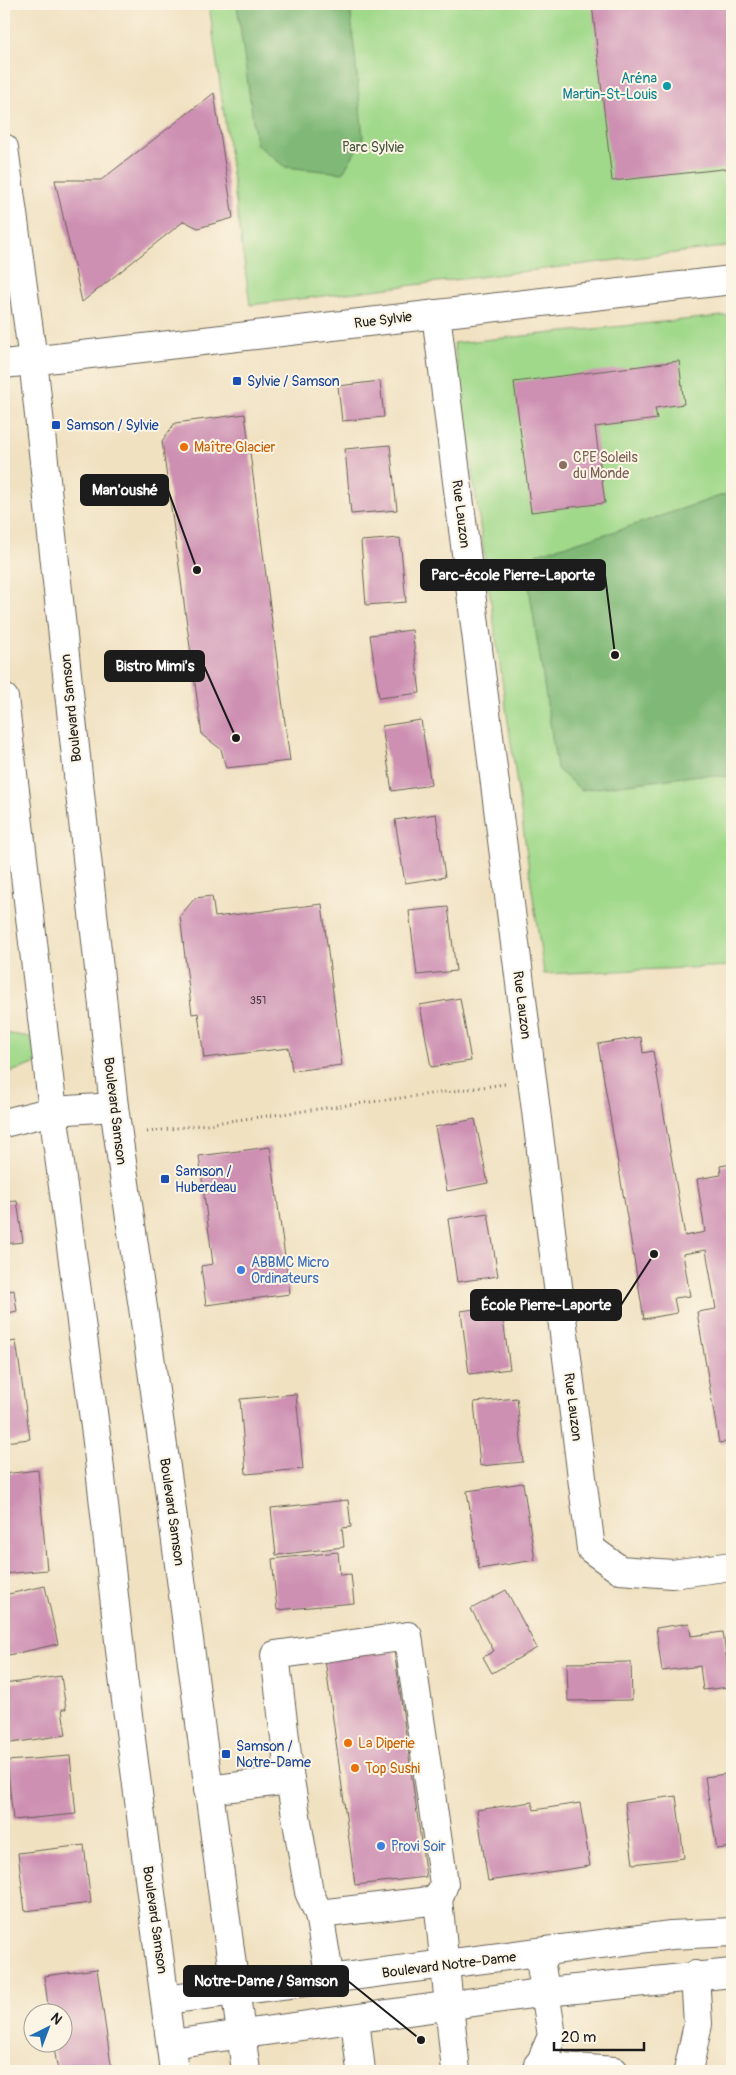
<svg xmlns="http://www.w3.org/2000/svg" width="736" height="2075" viewBox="0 0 736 2075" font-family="Pangolin,sans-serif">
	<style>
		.green { fill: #a1d98b; stroke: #5e7a54 }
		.forest { fill: #80b977; stroke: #4e6a4a }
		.building { fill: #cd8fb2 }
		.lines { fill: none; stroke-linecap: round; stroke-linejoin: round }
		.minor-casing { stroke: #666156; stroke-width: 30 }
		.path { stroke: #666156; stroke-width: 3; stroke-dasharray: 1 4; stroke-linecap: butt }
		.minor { stroke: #fff; stroke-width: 28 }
		.culture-dot { fill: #0f9aa8; stroke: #fcf5e5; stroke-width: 2 }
		.transit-dot { fill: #1a4fb4; stroke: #fcf5e5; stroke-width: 2 }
		.food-dot { fill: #e8710a; stroke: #fcf5e5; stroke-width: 2 }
		.education-dot { fill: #8d6e63; stroke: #fcf5e5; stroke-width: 2 }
		.shop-dot { fill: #3f7fe0; stroke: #fcf5e5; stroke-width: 2 }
		.labels { text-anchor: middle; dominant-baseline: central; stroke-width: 4; stroke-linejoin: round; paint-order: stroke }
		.number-label { font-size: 11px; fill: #483942 }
		.culture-label { font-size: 14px; fill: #0d838f; stroke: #fcf5e5; text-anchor: end }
		.park-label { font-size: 14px; fill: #44553d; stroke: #fcf5e5 }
		.street-label { font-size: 14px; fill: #1c1c1c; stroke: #fcf5e5 }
		.transit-label { font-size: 14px; fill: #164399; stroke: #fcf5e5; text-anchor: start }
		.food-label { font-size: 14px; fill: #c56008; stroke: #fcf5e5; text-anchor: start }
		.education-label { font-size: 14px; fill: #785e54; stroke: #fcf5e5; text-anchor: start }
		.shop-label { font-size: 14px; fill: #366cbe; stroke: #fcf5e5; text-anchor: start }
		.leader { fill: none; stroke: #1c1c1c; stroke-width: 2 }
		.callout-dot { fill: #1c1c1c; stroke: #fcf5e5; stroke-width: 2 }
		.callout { fill: #1c1c1c; stroke: #1c1c1c; stroke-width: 2 }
		.callout-label { font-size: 15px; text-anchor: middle; font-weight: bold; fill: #fff }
	</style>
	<rect width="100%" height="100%" fill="#fcf5e5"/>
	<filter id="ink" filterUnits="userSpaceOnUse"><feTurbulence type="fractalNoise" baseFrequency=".02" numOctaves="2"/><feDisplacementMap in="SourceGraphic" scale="10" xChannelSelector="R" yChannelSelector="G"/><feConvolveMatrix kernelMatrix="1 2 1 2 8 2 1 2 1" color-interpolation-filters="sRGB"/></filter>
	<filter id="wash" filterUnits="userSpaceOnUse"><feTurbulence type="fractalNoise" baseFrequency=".0096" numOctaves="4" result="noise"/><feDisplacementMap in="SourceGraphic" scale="20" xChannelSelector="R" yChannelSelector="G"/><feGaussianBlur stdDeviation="1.12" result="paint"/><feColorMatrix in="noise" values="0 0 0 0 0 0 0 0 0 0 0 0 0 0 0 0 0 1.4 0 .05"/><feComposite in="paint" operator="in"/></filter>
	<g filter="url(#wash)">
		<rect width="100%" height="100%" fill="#f0e1c1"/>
		<g class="green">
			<path d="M209,4h523v242l-482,59z"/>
			<path d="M732,315v651l-188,8 -90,-631z"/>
			<path d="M4,1033l26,4 11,25 -37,12z"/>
		</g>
		<g class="forest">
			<path d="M237,4h113l13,134 -20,35 -58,-6 -29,-23z"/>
			<path d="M732,492v285l-32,-2 -119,15 -24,-21 -30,-195 9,-20 80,-23z"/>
		</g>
		<g id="blocks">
			<g class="building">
				<path d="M592,4h140v164l-120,13z"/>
				<path d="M214,93l19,125 -35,10 -14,-7 -102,81 -27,-122h46z"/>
				<path d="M679,361l5,43 -29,4 2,11 -62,8 10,76 -74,9 -17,-130z"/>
				<path d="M380,381l4,36 -42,4 -4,-35z"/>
				<path d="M245,414l45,347 -64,7 -5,-19 -19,-14 -40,-294 13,-18z"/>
				<path d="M390,445l7,65 -46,4 -6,-65z"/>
				<path d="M400,538l6,64 -40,3 -5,-64z"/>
				<path d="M412,630l8,63 -41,5 -9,-63z"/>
				<path d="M421,720l10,65 -39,6 -10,-65z"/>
				<path d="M436,814l9,63 -40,6 -10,-63z"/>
				<path d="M212,896l3,21 107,-13 20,161 -50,6 -3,-23 -85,10 -6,-45 -6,1 -12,-98 15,-18z"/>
				<path d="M448,907l8,64 -39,4 -8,-64z"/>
				<path d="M460,998l11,63 -40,6 -11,-62z"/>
				<path d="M641,1037l2,16 10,-2 32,185 20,-4 -8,-53 24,-4 -1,-9 12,-2v277l-13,2 -22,-131 19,-3 -10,-59 -23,4 7,42 -16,2 3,15 -33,6 -46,-275z"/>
				<path d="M475,1119l13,64 -41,8 -12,-64z"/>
				<path d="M270,1147l20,147 -84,11 -5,-39 12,-2 -14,-108z"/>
				<path d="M17,1201l6,41 -19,2v-42z"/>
				<path d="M488,1213l10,63 -41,6 -9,-63z"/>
				<path d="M14,1290l3,21 -13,3v-22z"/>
				<path d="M501,1305l9,64 -41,5 -8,-63z"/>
				<path d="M16,1341l14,98 -26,3v-99z"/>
				<path d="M296,1394l7,75 -57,5 -6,-75z"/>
				<path d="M517,1398l6,64 -43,4 -6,-64z"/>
				<path d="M38,1470l9,100 -43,4v-100z"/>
				<path d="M523,1483l12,77 -56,9 -12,-78z"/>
				<path d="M348,1500l3,27 -9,1 2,19 -68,8 -5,-47z"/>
				<path d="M338,1552l2,23 11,-1 3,29 -77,7 -5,-51z"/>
				<path d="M45,1586l13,58 -54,12v-61z"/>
				<path d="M506,1590l31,58 -45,25 -9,-16 11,-6 -23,-42z"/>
				<path d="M689,1623l2,13 32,-4 7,55 -27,3 -3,-24 -38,5 -6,-43z"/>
				<path d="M394,1650l32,227 -71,8 -30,-226z"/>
				<path d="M631,1662l1,38 -64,1 -1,-38z"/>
				<path d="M61,1676l5,33h-4l4,26 -62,9v-60z"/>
				<path d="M70,1756l6,58 -63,6 -6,-59z"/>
				<path d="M732,1773v74l-15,2 -12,-72z"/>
				<path d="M676,1796l8,62 -51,6 -8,-61z"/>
				<path d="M532,1802l2,8 46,-7 10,63 -102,15 -11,-71z"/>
				<path d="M84,1845l7,58 -66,8 -7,-58z"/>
				<path d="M97,1969l15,102h-54l-5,-29h9v-30h-13l-5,-36z"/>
			</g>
		</g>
	</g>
	<g filter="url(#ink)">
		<use href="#blocks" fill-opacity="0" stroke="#666156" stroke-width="1"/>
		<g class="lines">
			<g class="minor-casing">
				<g id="minor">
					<path d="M4,148l29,212 81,747 54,374 78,590"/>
					<path d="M436,314l155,1235 29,21 52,4 60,-8"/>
					<path d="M4,364l728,-84"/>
					<path d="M4,698l49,413 44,331 26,235 51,394"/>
					<path d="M4,1123l49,-12 61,-4"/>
					<path d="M208,1790l82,-10"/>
					<path d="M319,1914l119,-14 18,171"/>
					<path d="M330,1980l-11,-66 -10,-22 -19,-112 -15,-125 133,-19 36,248 -6,16"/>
					<path d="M165,2000l506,-65 61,-3"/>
					<path d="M355,2019l6,52"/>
					<path d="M171,2044l375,-52 186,-19"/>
					<path d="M538,2065l76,6"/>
					<path d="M537,2071l15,-35 -13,-83"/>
					<path d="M688,2071l10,-47 -3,-49"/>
				</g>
			</g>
			<path class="path" d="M147,1132l358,-48"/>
			<use href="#minor" class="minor"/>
		</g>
	</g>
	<circle class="culture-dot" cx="667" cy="86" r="5"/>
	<g class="transit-dot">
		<rect x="232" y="376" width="10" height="10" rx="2.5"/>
		<rect x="51" y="420" width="10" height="10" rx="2.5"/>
		<rect x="160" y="1174" width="10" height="10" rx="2.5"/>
		<rect x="221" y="1749" width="10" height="10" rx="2.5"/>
	</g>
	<g class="food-dot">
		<circle cx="184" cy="447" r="5"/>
		<circle cx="348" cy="1743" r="5"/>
		<circle cx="355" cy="1768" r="5"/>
	</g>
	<circle class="education-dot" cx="563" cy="465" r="5"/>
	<g class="shop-dot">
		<circle cx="241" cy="1270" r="5"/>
		<circle cx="381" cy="1846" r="5"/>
	</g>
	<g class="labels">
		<g class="number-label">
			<text x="258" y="1000">351</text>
		</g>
		<g class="culture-label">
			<text x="657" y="78">Aréna<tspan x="657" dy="16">Martin-St-Louis</tspan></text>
		</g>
		<g class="park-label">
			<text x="373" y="147">Parc Sylvie</text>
		</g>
		<g class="street-label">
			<text transform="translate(383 320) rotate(-7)">Rue Sylvie</text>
			<text transform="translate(461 514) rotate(83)">Rue Lauzon</text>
			<text transform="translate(71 708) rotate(-96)">Boulevard Samson</text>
			<text transform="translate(522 1005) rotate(83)">Rue Lauzon</text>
			<text transform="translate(115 1111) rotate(83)">Boulevard Samson</text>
			<text transform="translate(573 1407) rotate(83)">Rue Lauzon</text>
			<text transform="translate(172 1512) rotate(82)">Boulevard Samson</text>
			<text transform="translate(155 1920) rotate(82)">Boulevard Samson</text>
			<text transform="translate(449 1965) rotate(-7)">Boulevard Notre-Dame</text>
		</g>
		<g class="transit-label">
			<text x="247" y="381">Sylvie / Samson</text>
			<text x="66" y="425">Samson / Sylvie</text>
			<text x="175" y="1171">Samson /<tspan x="175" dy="16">Huberdeau</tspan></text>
			<text x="236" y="1746">Samson /<tspan x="236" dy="16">Notre-Dame</tspan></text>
		</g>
		<g class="food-label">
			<text x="194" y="447">Maître Glacier</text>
			<text x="358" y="1743">La Diperie</text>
			<text x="365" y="1768">Top Sushi</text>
		</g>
		<g class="education-label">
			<text x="573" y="457">CPE Soleils<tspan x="573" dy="16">du Monde</tspan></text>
		</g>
		<g class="shop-label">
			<text x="251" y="1262">ABBMC Micro<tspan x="251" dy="16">Ordinateurs</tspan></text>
			<text x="391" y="1846">Provi Soir</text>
		</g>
	</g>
	<path class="leader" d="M197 570L168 490M615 655L605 575M236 738L204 666M654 1254L621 1305M421 2040L348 1981"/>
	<g class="callout-dot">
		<circle cx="197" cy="570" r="5"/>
		<circle cx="615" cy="655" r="5"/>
		<circle cx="236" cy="738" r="5"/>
		<circle cx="654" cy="1254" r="5"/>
		<circle cx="421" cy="2040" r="5"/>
	</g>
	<g class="callout">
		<rect x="81" y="475" width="87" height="30" rx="5"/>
		<rect x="421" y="560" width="184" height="30" rx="5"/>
		<rect x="105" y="651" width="99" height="30" rx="5"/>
		<rect x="471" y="1290" width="150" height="30" rx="5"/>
		<rect x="184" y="1966" width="164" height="30" rx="5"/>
	</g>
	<g class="callout-label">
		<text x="125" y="495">Man'oushé</text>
		<text x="513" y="580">Parc-école Pierre-Laporte</text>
		<text x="155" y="671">Bistro Mimi's</text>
		<text x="546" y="1310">École Pierre-Laporte</text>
		<text x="266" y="1986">Notre-Dame / Samson</text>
	</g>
	<rect width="736" height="2075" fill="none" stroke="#fcf5e5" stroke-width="20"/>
	<g transform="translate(48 2028) rotate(42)"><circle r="24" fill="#fcf5e5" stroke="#a29e95"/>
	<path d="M0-4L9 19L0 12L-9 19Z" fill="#1f6fb2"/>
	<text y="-8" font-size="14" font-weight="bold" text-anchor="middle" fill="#1c1c1c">N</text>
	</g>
	<path d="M554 2042v8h90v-8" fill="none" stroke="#1c1c1c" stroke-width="2.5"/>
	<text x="561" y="2042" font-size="15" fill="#1c1c1c" stroke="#fcf5e5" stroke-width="4" paint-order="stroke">20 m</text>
</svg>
